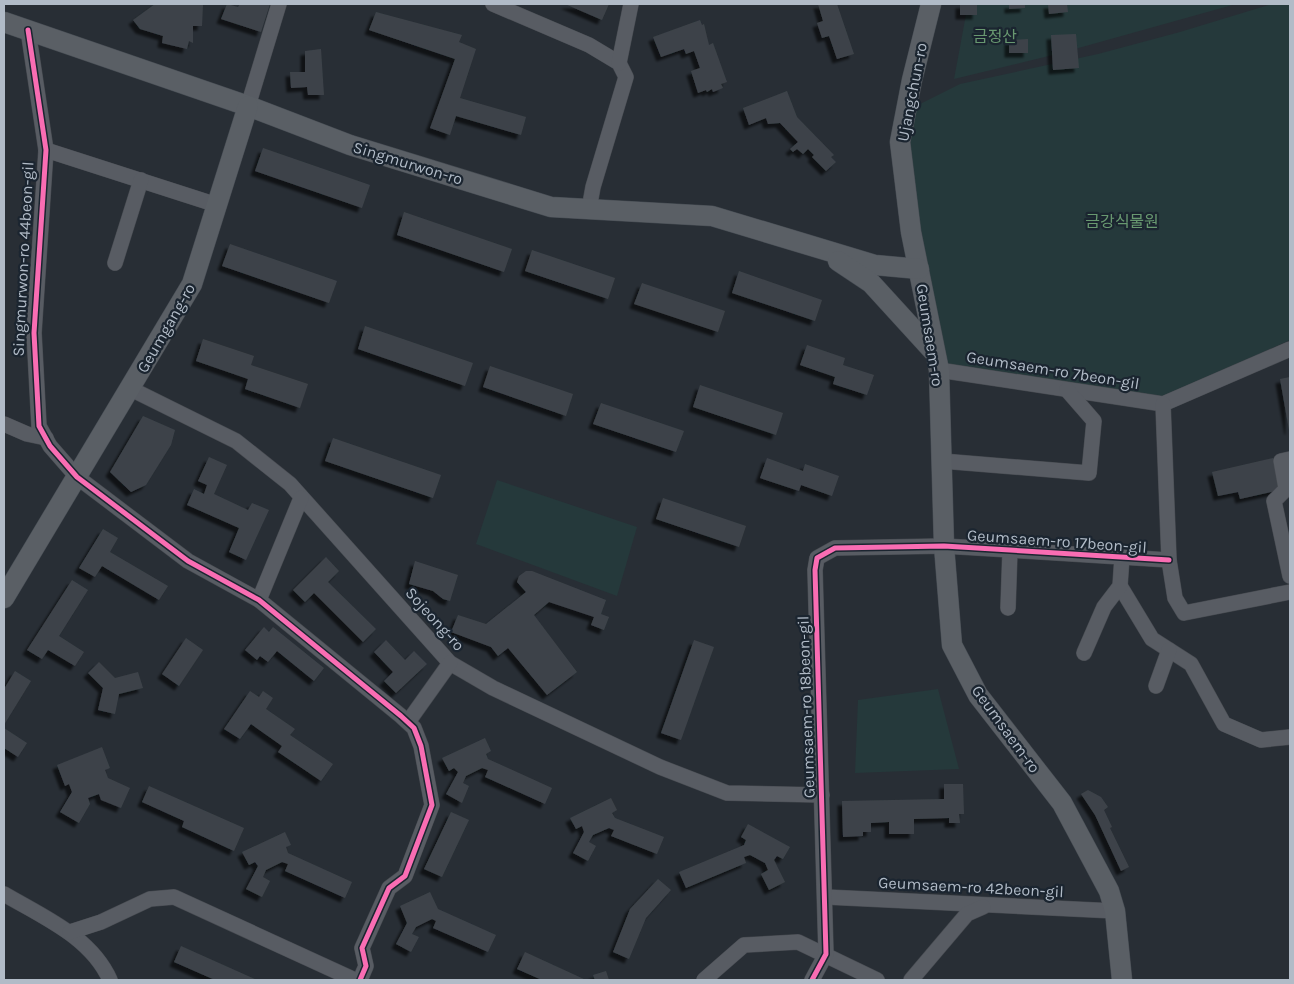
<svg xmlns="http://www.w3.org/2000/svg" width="1294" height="984" viewBox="0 0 1294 984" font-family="Karla,'Noto Sans KR',sans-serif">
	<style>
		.green { fill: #25393b }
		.building { fill: #3d4349; filter: url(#shadow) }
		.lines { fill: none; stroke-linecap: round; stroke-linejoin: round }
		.minor-casing { stroke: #464a50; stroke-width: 16 }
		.major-casing { stroke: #454b52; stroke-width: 21 }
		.minor { stroke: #585c63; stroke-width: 15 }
		.major { stroke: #5a5f65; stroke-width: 20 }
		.cycleway-casing { stroke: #1b2530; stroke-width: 8 }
		.cycleway { stroke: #f96db3; stroke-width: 5 }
		.labels { text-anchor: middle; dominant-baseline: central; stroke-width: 4.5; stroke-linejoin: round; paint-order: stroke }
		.park-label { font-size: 16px; fill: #689870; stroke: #1b2530 }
		.street-label { font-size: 16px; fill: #b1bbc7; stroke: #1b2530 }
	</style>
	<defs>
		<filter id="shadow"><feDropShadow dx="-4.5" dy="4.5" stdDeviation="1" flood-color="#0009"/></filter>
	</defs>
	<rect width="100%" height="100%" fill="#282e35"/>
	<g class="green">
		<path d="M968,4h268l-179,50 -103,25z"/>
		<path d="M1272,4h18v336l-128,58 -211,-33 -16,-12 -33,-240 58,-29 138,-30 82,-22z"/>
		<path d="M497,480l140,47 -20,69 -141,-52z"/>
		<path d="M938,689l21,80 -104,4 3,-73z"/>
	</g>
	<g class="building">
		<path d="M155,4h48l-1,22h-9v17l-4,-2 -2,8 -25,-6 1,-7 -23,-7 -7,-9z"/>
		<path d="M227,4l11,3 2,-3h30l-9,28 -40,-13z"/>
		<path d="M565,4h44l-7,16z"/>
		<path d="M818,4h19l17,50 -17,5 -8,-23 -7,2 -5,-15 6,-2z"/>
		<rect x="960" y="4" width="17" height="11"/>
		<path d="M1009,4h16v4l-16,1z"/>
		<path d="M1048,4h19l1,8 -19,2z"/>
		<path d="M376,12l86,23 -3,7 17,7 -16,49 66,19 -5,18 -65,-19 -6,19 -20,-7 25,-69 -86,-29z"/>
		<path d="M700,20l2,5 2,-1 5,21 4,-2 14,39 -6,2 2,4 -10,4 -1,-3 -5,3 -1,-2 -8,3 -7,-22 9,-3 -6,-17 -8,3 -2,-5 -23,8 -8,-20z"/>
		<path d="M1076,34l3,34 -26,2 -2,-35z"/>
		<path d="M1028,39v14h-19v-13z"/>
		<path d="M321,49l3,46h-16l-1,-8 -16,1 -1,-16h15v-21z"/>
		<path d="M787,91l10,26 37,38 -3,2 5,5 -10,9 -14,-14 2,-2 -6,-6 -5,5 -6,-5 -4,3 -3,-3 8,-7 -18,-19 -12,1 -2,-6 -17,7 -6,-17z"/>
		<path d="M263,148l107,37 -8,23 -107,-37z"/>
		<path d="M404,212l108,37 -8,23 -107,-37z"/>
		<path d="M230,244l107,37 -8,22 -107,-37z"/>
		<path d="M532,250l83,28 -7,21 -83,-28z"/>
		<path d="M739,271l83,29 -7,21 -83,-28z"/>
		<path d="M642,283l83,28 -7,21 -84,-28z"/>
		<path d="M365,326l108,37 -8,23 -107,-37z"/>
		<path d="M203,339l51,17 -3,9 57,19 -8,24 -55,-19 3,-10 -52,-18z"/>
		<path d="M807,345l38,13 -2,7 31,10 -7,20 -34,-11 2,-7 -35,-12z"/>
		<path d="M490,366l83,28 -7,22 -83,-29z"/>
		<path d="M1290,377v53h-1l-9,-51z"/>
		<path d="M700,385l83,28 -7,22 -83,-28z"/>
		<path d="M601,403l83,28 -8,21 -83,-28z"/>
		<path d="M143,416l32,14 -4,15 -25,40 -15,7 -21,-20z"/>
		<path d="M333,438l108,37 -8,23 -108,-37z"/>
		<path d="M209,457l18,8 -13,29 34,16 4,-7 17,7 -23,50 -17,-8 10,-24 -52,-23 7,-16 10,5 3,-9 -9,-4z"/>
		<path d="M767,458l36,13 2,-7 34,12 -7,20 -31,-11 -2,6 -39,-13z"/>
		<path d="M1273,458l7,32 -40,9 -2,-7 -20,4 -6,-24z"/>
		<path d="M663,498l83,28 -7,21 -83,-28z"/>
		<path d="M103,529l15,9 -8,14 58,34 -9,14 -57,-34 -7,11 -16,-9z"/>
		<path d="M326,557l13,14 -11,11 48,47 -13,13 -49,-49 -9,9 -12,-12z"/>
		<path d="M415,561l43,14 -8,26 -7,-2 -10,-8 -24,-7z"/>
		<path d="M526,571h6l74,29 -5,14 8,3 -5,13 -13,-5 3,-8 -45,-15 -15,13 43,57 -30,23 -39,-47 -10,8 -7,-9 -40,-15 7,-17 28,9 40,-32 -9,-10 2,-6z"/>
		<path d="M72,580l16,10 -29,46 25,16 -9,14 -27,-16 -6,9 -15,-9z"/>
		<path d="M264,627l5,5 4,-5 51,41 -10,13 -37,-30 -9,11 -8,-6 -3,4 -12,-10z"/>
		<path d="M186,638l17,12 -24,36 -17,-12z"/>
		<path d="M386,640l19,20 9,-9 13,13 -31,29 -12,-12 9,-9 -19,-20z"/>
		<path d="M694,640l20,7 -33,93 -20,-7z"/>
		<path d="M99,662l16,16 23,-6 5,16 -24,6 -4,20 -17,-4 5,-22 -15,-15z"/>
		<path d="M15,671l16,10 -27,44v-36z"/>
		<path d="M250,691l9,6 4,-6 10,7 -7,11 29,20 -5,6 43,29 -12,17 -43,-29 4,-6 -31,-22 -11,15 -16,-10z"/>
		<path d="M4,728l23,15 -9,14 -14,-9z"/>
		<path d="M485,738l6,13 -5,3 2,5 64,29 -7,16 -60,-27 3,-7 -6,-2 -16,8 -3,7 6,3 -7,17 -16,-9 12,-22 -4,-4 -5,3 -7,-13z"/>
		<path d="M102,747l8,21 -5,2 3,8 22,10 -9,20 -20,-8 -2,-6 -11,4 2,6 -11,19 -19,-11 12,-20 -3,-8 -4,2 -8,-21z"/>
		<path d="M944,784h19l1,30h-5l1,9h-11v-5l-35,1v15h-25v-12l-18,1v9h-8v4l-20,1 -1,-36 102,-2z"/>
		<path d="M149,786l95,42 -10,23 -52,-24 2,-6 -42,-19z"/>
		<path d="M1088,790l13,7 7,10 -4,3 8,17 -2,1 19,39 -8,4 -26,-56 -14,-21z"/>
		<path d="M611,798l6,12 -5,3 3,5 49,19 -7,17 -46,-18 3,-6 -5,-2 -16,7 -4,7 7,4 -8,15 -15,-8 11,-21 -2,-6 -6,3 -6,-11z"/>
		<path d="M451,812l18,8 -27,57 -18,-8z"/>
		<path d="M748,824l42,23 -7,12 -6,-3 -3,4 11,22 -16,8 -8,-16 7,-4 -3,-7 -15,-8 -6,2 2,6 -60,25 -7,-16 65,-27 2,-5 -5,-3z"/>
		<path d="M285,832l6,13 -5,2 2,6 64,29 -7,16 -60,-27 3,-7 -6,-2 -16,8 -3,7 7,4 -8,16 -16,-8 12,-23 -3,-4 -6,3 -7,-13z"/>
		<path d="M658,879l13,11 -25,28 -17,41 -16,-7 17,-43z"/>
		<path d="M430,892l8,17 58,26 -8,17 -55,-24 3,-7 -4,-2 -16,8 -4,7 7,3 -8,15 -15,-8 11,-21 -7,-17z"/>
		<path d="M181,946l76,34h-42l-41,-18z"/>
		<path d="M525,952l61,28h-44l-25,-11z"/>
		<path d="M606,971l3,9h-14l-2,-5z"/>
	</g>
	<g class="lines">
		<g class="minor-casing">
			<g id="minor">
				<path d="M493,4l96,41 30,18 7,14 -33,110 -4,22"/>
				<path d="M28,30l18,120 -12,183 5,93 11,20 27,31 111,84 71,39 142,116 13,12 7,18 11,59 -27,71 -16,12 -27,60 4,18 -6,14"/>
				<path d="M619,63l12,-59"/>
				<path d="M248,106l31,-102"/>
				<path d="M46,150l171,55"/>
				<path d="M115,263l26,-83"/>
				<path d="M939,370l224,34 127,-55"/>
				<path d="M131,389l105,52 54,43 160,179 43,25 167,79 67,26 95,2"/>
				<path d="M1163,404l6,156 6,38 9,15 106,-21"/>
				<path d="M4,424l23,10 19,4"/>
				<path d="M1290,459l-9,2 5,28 -12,12 16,75"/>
				<path d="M942,461l147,12 5,-52 -27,-31"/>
				<path d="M1120,586l32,53 39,25 33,60 37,16 29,-3"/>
				<path d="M259,600l42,-102"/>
				<path d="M1008,608l2,-58"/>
				<path d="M1084,653l20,-46 16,-21 2,-29"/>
				<path d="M1156,686l13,-36"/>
				<path d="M408,722l42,-59"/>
				<path d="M4,894c39,23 87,43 106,86"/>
				<path d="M826,897l289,14"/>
				<path d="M70,932l31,-10 49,-23 24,-2 181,83"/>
				<path d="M704,980l40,-35 54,-3 79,38"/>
				<path d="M812,980l14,-26 -11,-384 2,-12 18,-10 109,-2 225,14"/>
				<path d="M911,980l56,-66 16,-7"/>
			</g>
		</g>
		<g class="major-casing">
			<g id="major">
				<path d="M931,4l-19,76 -12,62 11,90 28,138 5,176 8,99 26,50 84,108 47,88 6,20 7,69"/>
				<path d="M4,22l244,84 102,39 201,62 161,9 163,49 44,4"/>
				<path d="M838,261l33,22 63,69"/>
				<path d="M4,598l188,-314 56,-178"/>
			</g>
		</g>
		<use href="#minor" class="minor"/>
		<use href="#major" class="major"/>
		<g class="cycleway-casing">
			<g id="cycleway">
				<path d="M28,30l18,120 -12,183 5,93 11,20 27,31 111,84 71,39 142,116 13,12 7,18 11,59 -27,71 -16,12 -27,60 4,18 -6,14"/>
				<path d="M812,980l14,-26 -11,-384 2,-12 18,-10 109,-2 225,14"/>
			</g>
		</g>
		<use href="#cycleway" class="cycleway"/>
	</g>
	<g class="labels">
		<g class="park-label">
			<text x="995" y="36">금정산</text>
			<text x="1122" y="221">금강식물원</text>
		</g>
		<g class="street-label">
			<text transform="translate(912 92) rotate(-79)">Ujangchun-ro</text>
			<text transform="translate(408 163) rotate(17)">Singmurwon-ro</text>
			<text transform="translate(23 259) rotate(-87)">Singmurwon-ro 44beon-gil</text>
			<text transform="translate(166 328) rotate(-60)">Geumgang-ro</text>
			<text transform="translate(930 335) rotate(81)">Geumsaem-ro</text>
			<text transform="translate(1053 370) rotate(9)">Geumsaem-ro 7beon-gil</text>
			<text transform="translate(1057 541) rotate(4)">Geumsaem-ro 17beon-gil</text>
			<text transform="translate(435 619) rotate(48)">Sojeong-ro</text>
			<text transform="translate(806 707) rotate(-92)">Geumsaem-ro 18beon-gil</text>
			<text transform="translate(1006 729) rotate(54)">Geumsaem-ro</text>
			<text transform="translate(971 887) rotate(3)">Geumsaem-ro 42beon-gil</text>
		</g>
	</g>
	<rect width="1294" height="984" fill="none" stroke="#b1bbc7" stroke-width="10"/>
</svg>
